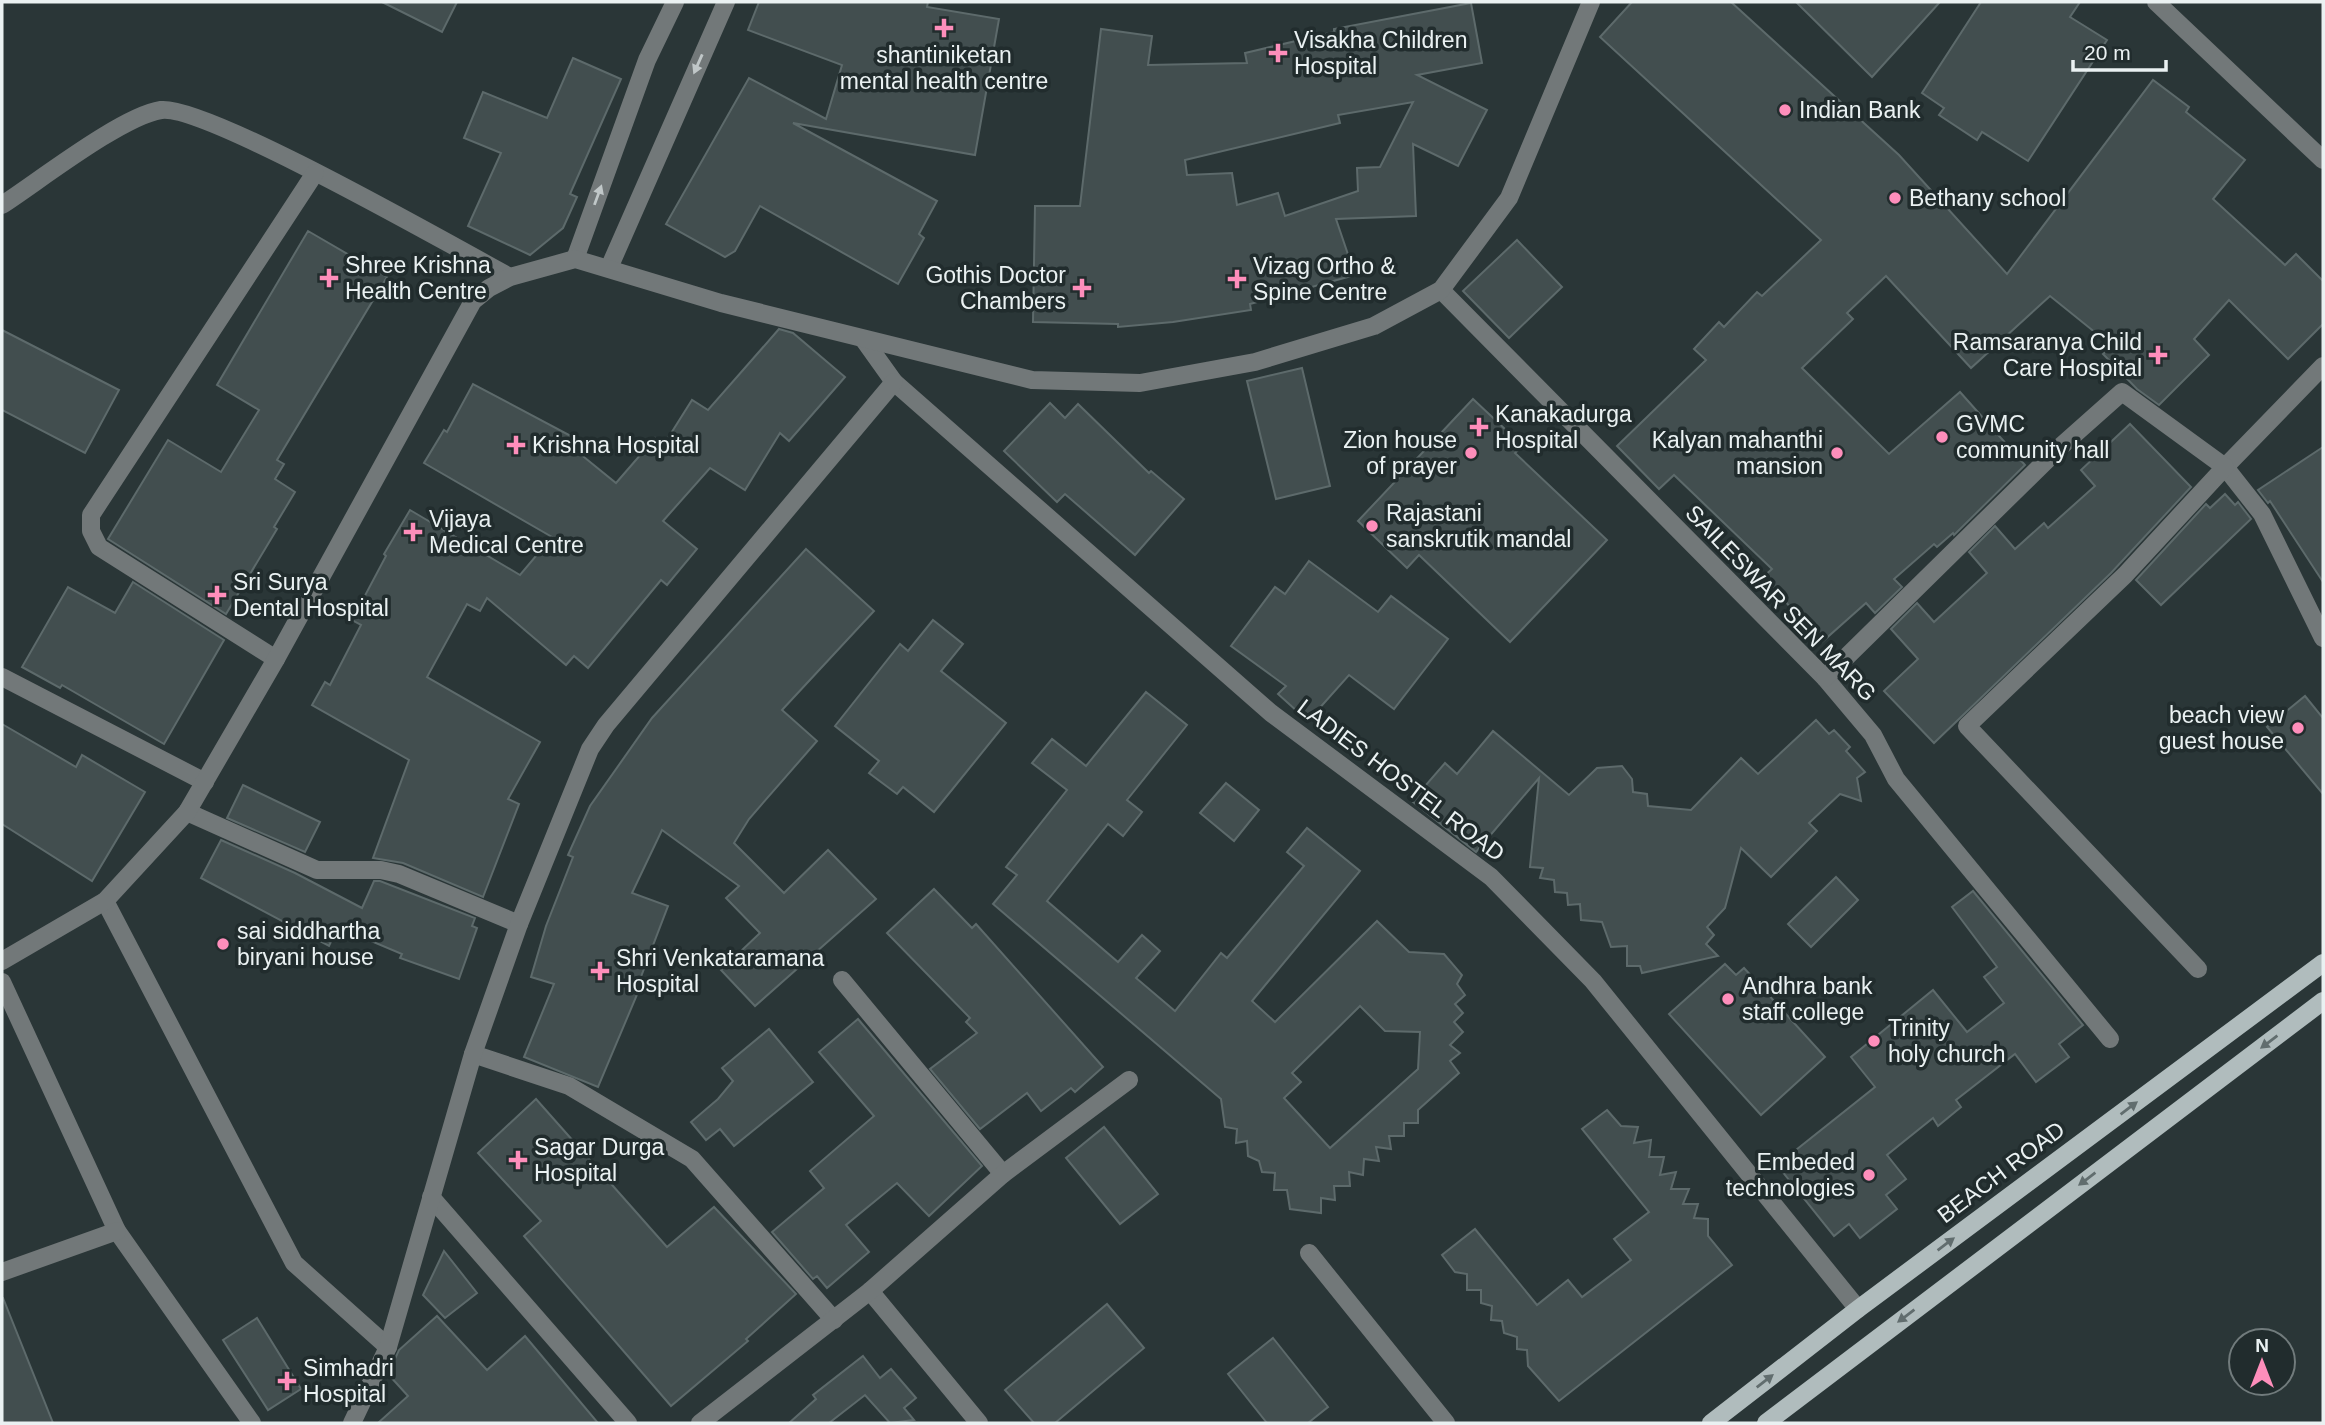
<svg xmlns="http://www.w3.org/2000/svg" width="2325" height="1425" viewBox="0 0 2325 1425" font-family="Arial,sans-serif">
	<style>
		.building { fill: #424e4f; stroke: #5d6a6b; stroke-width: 2; fill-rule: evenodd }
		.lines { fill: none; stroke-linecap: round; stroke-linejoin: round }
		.minor { stroke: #727879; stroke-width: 18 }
		.major { stroke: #b0bcbd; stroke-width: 18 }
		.oneway { fill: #c0c7c8 }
		.oneway2 { fill: #616d6e }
		.poi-dot { fill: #fe8ebb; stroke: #212c2d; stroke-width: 2.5 }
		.labels { text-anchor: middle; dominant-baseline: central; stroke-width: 7; stroke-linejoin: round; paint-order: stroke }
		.poi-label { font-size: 23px; fill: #eaf1f2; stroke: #212c2d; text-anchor: start }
		.street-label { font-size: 23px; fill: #eaf1f2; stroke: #212c2d }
	</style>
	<rect width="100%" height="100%" fill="#2a3637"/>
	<g class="building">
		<path d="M382,2h75l-15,30z"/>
		<path d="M759,2h169l-1,5 72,12 -24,136 -182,-32 144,78 -18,33 5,4 -26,46 -138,-78 -25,45 -10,6 -59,-33 83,-146 77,41 16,-54 -94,-35z"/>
		<path d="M1632,2h99l168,153 108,119 146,-194 36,27 -3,5 59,48 -32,39 72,66 11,-11 27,27v43l-35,35 -59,-59 -35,39 15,16 -50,50 -22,-16 -34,-35 9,-8 -62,-50 -79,72 -85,-92 -39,37 6,6 -51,49 87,86 71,-62 65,73 -71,70 -1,-2 -16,14 -3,-3 -40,35 8,8 -27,26 -9,-10 -44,39 -59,-65 9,-8 -98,-94 -15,14 -42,-43 89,-86 -12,-11 25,-27 5,5 33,-35 5,4 59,-56 -221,-203z"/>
		<path d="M1796,2h144l-68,75z"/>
		<path d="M1981,2h99l-10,15 37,23 -79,121 -46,-29 -5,8 -38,-25 5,-7 -22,-15z"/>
		<path d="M1471,3l11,60 -65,12 70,35 -29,56 -45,-22 3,72 -80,3 19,56 -105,29 1,6 -78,12 -55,5v-3l-85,-2 2,-116h45l21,-177 51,7 -4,29 99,-2 -2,-10 89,-21v-3zM1413,102l-33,65 -23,1 1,23 -73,25 -7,-23 -41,12 -5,-32 -45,2 -2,-15 155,-37 -2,-8z"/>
		<path d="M573,58l48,21 -51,115 7,3 -14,31 -33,27 -62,-29 33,-73 -37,-15 19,-46 64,26z"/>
		<path d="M308,231l79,46 -110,183 7,4 -9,15 20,13 -21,35 3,2 -51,85 -118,-75 60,-99 53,32 38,-62 -42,-25z"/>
		<path d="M1517,240l45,47 -53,51 -46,-47z"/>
		<path d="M779,329l14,4 52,44 -56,64 -9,-8 -35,57 -35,-22 -47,53 34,28 -30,36 -6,-5 -73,88 -14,-12 -8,9 -79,-67 -7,13 -13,-7 -40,73 113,65 -32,57 11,5 -36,93 -80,-34 -30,-5 36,-98 -97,-55 13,-23 5,3 31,-60 -9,-5 34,-64 -2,-2 26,-44 110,65 32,-38 -128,-74 20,-33 3,2 26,-48 111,59 -5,10 37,30 39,-45 8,8 29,-46 16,10z"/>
		<path d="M2,330l117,60 -34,63 -83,-43z"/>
		<path d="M1302,368l28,118 -54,13 -29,-118z"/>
		<path d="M1473,399l50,47 -8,7 92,87 -97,102 -91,-87 -12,13 -49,-47z"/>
		<path d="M1050,403l15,15 13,-14 71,69 2,-2 33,28 -49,56 -70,-61 -8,8 -53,-51z"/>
		<path d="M2130,424l61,63 -80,86 -177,170 -50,-52 34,-32 -27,-30 26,-26 17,19 53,-49 -18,-21 26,-26 20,23 29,-26 4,5 47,-42 -14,-16z"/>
		<path d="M2323,447v135l-53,-81 -2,2 -10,-13z"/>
		<path d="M2225,494l10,11 3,-3 13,17 -90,86 -25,-25 70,-76 4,4z"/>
		<path d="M806,549l68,62 -92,99 35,31 -68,78 -15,24 50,50 44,-43 48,49 -121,107 -34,-36 39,-37 -34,-35 13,-12 -77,-56 -30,63 36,13 -29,76 5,-4 -46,109 -74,-30 30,-73 -23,-7 15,-51 27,-69 -5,-2 22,-49 62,-88z"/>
		<path d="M1309,561l69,51 13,-16 57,43 -54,70 -45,-34 -41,46 -30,-27 8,-8 -55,-40 44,-59 10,7z"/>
		<path d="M133,582l91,58 -60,104 -102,-59 -2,3 -38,-21 46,-80 47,26z"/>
		<path d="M933,620l30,24 -22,27 65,52 -72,89 -31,-25 -6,7 -28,-21 10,-12 -44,-35 65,-82 8,7z"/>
		<path d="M1146,692l41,33 -60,75 15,12 -19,24 -15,-12 -61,77 71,61 24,-27 18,16 -24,27 39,33 46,-58 6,5 77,-92 -17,-14 20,-24 53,43 -108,130 23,21 102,-101 32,31 35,2 18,21 -5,9 8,11 -10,9 8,9 -9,9 9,10 -13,13 10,8 -10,8 9,12 -41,37v13h-14v13h-15l2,13 -15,-2 3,14 -15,-2 -1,16 -14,-3 1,14h-16l1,14 -14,-2v15l-31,-4 -3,-19h-13l1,-17 -13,-1 -3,-11 -11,-5 -1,-15 -11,2 1,-14 -12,-2 -4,-28 -228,-195 24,-29 -11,-8 61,-77 -35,-27 20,-24 34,27zM1360,1006l25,25 35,1 -2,37 -88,79 -46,-50 17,-16 -9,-9z"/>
		<path d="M2305,696l18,22v76l-56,-67z"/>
		<path d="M1816,720l13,14 5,-4 16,17 -4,4 19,21 -8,6 4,23 -21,-7 -31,29 8,8 -46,46 -30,-29 -16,60 -18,19 7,8 -8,9 12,12 -76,17 -2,-7h-13v-20l-16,1 -9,-25 -21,-2 -1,-16 -12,1 -1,-12 -12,-1 -1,-12 -14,-2 3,-10 -13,-1 9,-89 -63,74 -64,-51 33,-38 12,11 36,-43 76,64 28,-27 25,-2 10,13 1,13 14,2 1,12 43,4 50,-52 17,16z"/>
		<path d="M2,724l74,43 6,-12 63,37 -53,89 -90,-57z"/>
		<path d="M1226,783l33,27 -25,31 -34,-28z"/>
		<path d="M243,785l77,37 -15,30 -78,-34z"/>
		<path d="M221,840l74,33 67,35 12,-27h6l95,37 -3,8 5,2 -18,51 -59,-21 2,-4 -64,-27 -9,19 -128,-68z"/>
		<path d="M1836,877l22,23 -47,47 -23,-23z"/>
		<path d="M934,889l38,39 4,-4 127,143 -28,25 -4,-4 -30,23 -14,-18 -47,36 -50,-60 47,-36 -11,-11 4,-4 -83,-85z"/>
		<path d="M1973,891l110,134 -24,19 10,13 -33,25 -21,-28 -59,46 5,7 -23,19 -5,-8 -46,37 19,24 -20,16 11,14 -37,29 -11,-14 -15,12 -57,-71 98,-78 -24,-30 82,-67 34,42 37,-29 -20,-26 13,-10 -45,-60z"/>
		<path d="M1725,964l11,11 8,-7 81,89 -64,58 -92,-101z"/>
		<path d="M858,1019l124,147 -53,50 -32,-33 -51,42 23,27 -42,36 -10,-12 -4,3 -41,-47 52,-44 -14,-17 64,-55 -55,-64z"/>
		<path d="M769,1029l44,53 -79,64 -14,-17 -14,11 -15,-18 27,-23 15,-18 -11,-13z"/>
		<path d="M536,1099l131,148 47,-40 82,87 -50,45 2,2 -77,65 -147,-170 17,-15 -63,-68z"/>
		<path d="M1607,1110l14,16 17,1 -4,16 17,-3 -2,17h15l-4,18 16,-3 -5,17h18l-6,15h15l-4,14 14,1v17l24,29 -173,136 -31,-35 -1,-16 -10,-1v-12l-13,-4 -2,-12 -11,-1 1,-14 -11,-3v-13h-14v-16l-12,-2 -13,-17 33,-26 62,76 31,-25 14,17 49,-37 -17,-21 35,-27 -67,-83z"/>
		<path d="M1104,1127l54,67 -38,30 -54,-66z"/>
		<path d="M444,1251l33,42 -32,25 -22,-23z"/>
		<path d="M2,1298h1l50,125h-51z"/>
		<path d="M1107,1304l37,44 -89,75h-21l-29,-33z"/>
		<path d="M437,1316l50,54 38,-34 73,87h-220l30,-27 -20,-22 11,-24z"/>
		<path d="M257,1318l44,71 -33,21 -45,-70z"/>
		<path d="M1273,1338l55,69 -20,16h-41l-39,-49z"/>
		<path d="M863,1356l17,22 11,-9 25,29 -12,10 10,12 -24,3 -25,-28 -36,28h-40l27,-24 -3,-4z"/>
	</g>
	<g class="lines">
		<g class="minor">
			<path d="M2156,2l167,158"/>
			<path d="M2,205c37,-24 120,-89 159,-95 44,-6 295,138 349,167"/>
			<path d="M575,259l72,-199 28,-58"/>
			<path d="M609,268l117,-266"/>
			<path d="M1441,290l384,388 48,57 23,44 214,260"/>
			<path d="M864,340l30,42 377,331 220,164 102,104 265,328"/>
			<path d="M2323,366l-98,101 37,47 61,124"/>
			<path d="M276,659l-177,-112 -8,-16v-16l224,-342"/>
			<path d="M2,677l203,105"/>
			<path d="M1825,678l234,-230 63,-56 103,75 -100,108 -158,151 231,243"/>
			<path d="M187,812l130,58h64l18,4 120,50"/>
			<path d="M105,901l189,362 94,84"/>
			<path d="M2,961l103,-60 82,-89 89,-153 197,-358 16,-13 21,-11 65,-18 146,44 311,77 108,3 115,-21 119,-36 67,-36 68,-92 82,-196"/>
			<path d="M842,980l161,194"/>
			<path d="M2,982l115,249 135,192"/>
			<path d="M473,1054l96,32 123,73 142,161"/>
			<path d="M431,1197l197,226"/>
			<path d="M1309,1253l137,170"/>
			<path d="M2,1272l115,-41"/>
			<path d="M870,1291l109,132"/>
			<path d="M352,1423l36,-76 85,-293 46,-130 71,-175 16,-24 288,-343"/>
			<path d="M700,1423l170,-132 133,-117 126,-94"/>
		</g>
		<g class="major">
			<path d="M1711,1423l147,-114 465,-346"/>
			<path d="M1766,1423l557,-422"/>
		</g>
	</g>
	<defs><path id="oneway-solid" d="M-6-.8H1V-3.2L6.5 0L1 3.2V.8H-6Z" transform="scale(1.75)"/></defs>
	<g class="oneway">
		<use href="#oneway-solid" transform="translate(698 64) rotate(114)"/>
		<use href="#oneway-solid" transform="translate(598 195) rotate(-70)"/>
	</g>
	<g class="oneway2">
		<use href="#oneway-solid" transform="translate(2269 1042) rotate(143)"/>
		<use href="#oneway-solid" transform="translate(2129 1108) rotate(-37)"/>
		<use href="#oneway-solid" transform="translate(2087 1179) rotate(143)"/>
		<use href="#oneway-solid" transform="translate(1946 1244) rotate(-37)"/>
		<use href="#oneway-solid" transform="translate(1906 1316) rotate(143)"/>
		<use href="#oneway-solid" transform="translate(1765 1381) rotate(-38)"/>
	</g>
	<g class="poi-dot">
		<path d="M940.5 17.5h7v7h7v7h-7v7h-7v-7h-7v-7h7z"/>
		<path d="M1274.5 42.5h7v7h7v7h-7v7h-7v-7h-7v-7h7z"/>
		<circle cx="1785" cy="110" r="7"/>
		<circle cx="1895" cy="198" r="7"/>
		<path d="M325.5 267.5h7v7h7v7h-7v7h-7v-7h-7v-7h7z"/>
		<path d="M1233.5 268.5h7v7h7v7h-7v7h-7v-7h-7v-7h7z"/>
		<path d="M1078.5 277.5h7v7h7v7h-7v7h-7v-7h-7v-7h7z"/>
		<path d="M2154.5 344.5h7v7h7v7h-7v7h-7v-7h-7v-7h7z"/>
		<path d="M1475.5 416.5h7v7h7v7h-7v7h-7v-7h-7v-7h7z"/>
		<circle cx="1942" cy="437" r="7"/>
		<path d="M512.5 434.5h7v7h7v7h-7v7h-7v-7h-7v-7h7z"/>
		<circle cx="1471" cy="453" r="7"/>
		<circle cx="1837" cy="453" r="7"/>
		<circle cx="1372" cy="526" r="7"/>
		<path d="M409.5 521.5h7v7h7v7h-7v7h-7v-7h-7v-7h7z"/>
		<path d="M213.5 584.5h7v7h7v7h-7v7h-7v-7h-7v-7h7z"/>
		<circle cx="2298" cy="728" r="7"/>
		<circle cx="223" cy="944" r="7"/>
		<path d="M596.5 960.5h7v7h7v7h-7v7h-7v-7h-7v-7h7z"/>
		<circle cx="1728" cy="999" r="7"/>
		<circle cx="1874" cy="1041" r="7"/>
		<path d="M514.5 1149.5h7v7h7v7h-7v7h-7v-7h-7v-7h7z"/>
		<circle cx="1869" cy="1175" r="7"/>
		<path d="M283.5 1370.5h7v7h7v7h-7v7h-7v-7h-7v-7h7z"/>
	</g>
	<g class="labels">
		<g class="poi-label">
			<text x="1294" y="40">Visakha Children<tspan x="1294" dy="26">Hospital</tspan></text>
			<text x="944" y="55" text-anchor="middle">shantiniketan<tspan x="944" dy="26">mental health centre</tspan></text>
			<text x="1799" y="110">Indian Bank</text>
			<text x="1909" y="198">Bethany school</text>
			<text x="345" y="265">Shree Krishna<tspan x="345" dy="26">Health Centre</tspan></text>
			<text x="1253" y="266">Vizag Ortho &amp;<tspan x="1253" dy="26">Spine Centre</tspan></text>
			<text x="1066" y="275" text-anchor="end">Gothis Doctor<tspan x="1066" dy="26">Chambers</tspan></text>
			<text x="2142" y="342" text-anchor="end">Ramsaranya Child<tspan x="2142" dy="26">Care Hospital</tspan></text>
			<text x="1495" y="414">Kanakadurga<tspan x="1495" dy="26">Hospital</tspan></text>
			<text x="1956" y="424">GVMC<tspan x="1956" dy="26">community hall</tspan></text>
			<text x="1457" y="440" text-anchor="end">Zion house<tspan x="1457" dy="26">of prayer</tspan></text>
			<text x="1823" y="440" text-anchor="end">Kalyan mahanthi<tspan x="1823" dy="26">mansion</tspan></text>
			<text x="532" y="445">Krishna Hospital</text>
			<text x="1386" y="513">Rajastani<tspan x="1386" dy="26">sanskrutik mandal</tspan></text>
			<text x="429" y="519">Vijaya<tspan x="429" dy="26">Medical Centre</tspan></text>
			<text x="233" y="582">Sri Surya<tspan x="233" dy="26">Dental Hospital</tspan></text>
			<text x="2284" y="715" text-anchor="end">beach view<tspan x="2284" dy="26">guest house</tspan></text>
			<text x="237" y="931">sai siddhartha<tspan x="237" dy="26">biryani house</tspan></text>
			<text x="616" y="958">Shri Venkataramana<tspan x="616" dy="26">Hospital</tspan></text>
			<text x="1742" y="986">Andhra bank<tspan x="1742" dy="26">staff college</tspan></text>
			<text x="1888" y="1028">Trinity<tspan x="1888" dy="26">holy church</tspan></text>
			<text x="534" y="1147">Sagar Durga<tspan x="534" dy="26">Hospital</tspan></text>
			<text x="1855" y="1162" text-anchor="end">Embeded<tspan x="1855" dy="26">technologies</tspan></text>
			<text x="303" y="1368">Simhadri<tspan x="303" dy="26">Hospital</tspan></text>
		</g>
		<g class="street-label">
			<text transform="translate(1781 603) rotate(46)">SAILESWAR SEN MARG</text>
			<text transform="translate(1401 780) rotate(37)">LADIES HOSTEL ROAD</text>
			<text transform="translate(2001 1172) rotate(-37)">BEACH ROAD</text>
		</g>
	</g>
	<rect width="2325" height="1425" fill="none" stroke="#eaf1f2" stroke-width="7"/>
	<g transform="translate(2262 1362)"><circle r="33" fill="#212c2d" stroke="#717b7c" stroke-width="2"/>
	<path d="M0-5L12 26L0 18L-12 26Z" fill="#fe8ebb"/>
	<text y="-10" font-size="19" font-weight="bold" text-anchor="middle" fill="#eaf1f2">N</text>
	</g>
	<path d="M2073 60v10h93v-10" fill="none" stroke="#eaf1f2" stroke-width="3.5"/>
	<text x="2084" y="60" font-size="21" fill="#eaf1f2" stroke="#212c2d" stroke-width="5" paint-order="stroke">20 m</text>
</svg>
